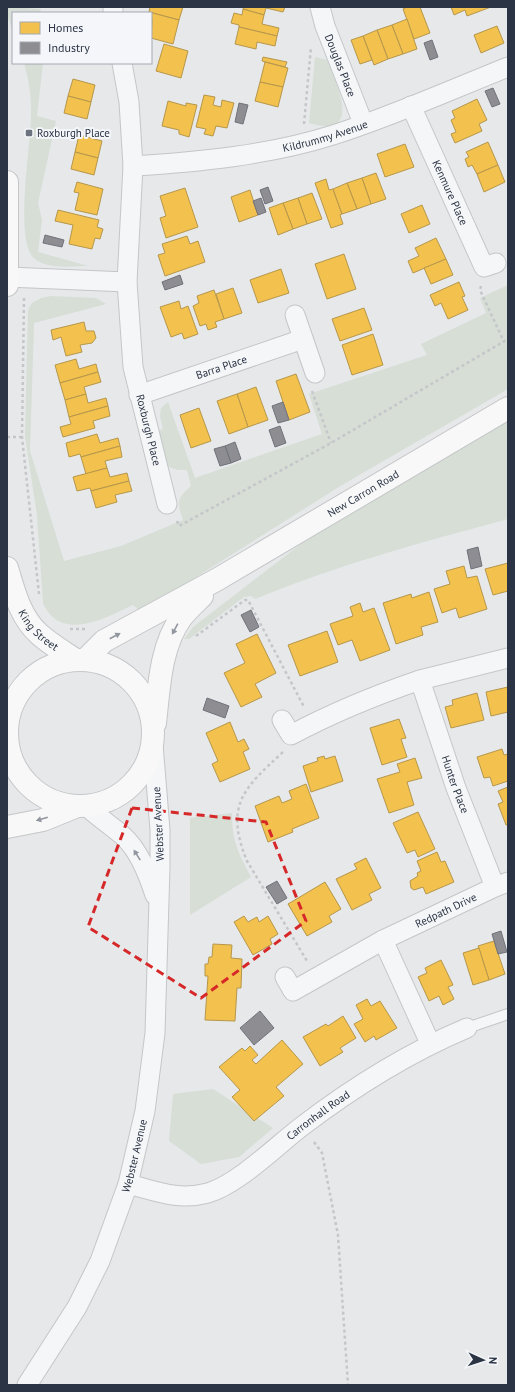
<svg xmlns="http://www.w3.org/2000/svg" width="515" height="1392" viewBox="0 0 515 1392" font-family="'PT Sans',sans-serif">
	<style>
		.green { fill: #d6ded6 }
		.homes { fill: #f2c14e; stroke: #b6974b }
		.industry { fill: #8d8d92; stroke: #70727b }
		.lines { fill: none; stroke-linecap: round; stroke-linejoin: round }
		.lane-casing { stroke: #c4c6c8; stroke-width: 12 }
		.street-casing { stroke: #c4c6c8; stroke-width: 21 }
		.secondary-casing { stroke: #c4c6c8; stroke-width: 24 }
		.path { stroke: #c5c6ca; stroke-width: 2.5; stroke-dasharray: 3 3; stroke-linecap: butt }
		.lane { stroke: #f5f6f7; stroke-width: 10 }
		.street { stroke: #f5f6f7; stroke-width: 19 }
		.secondary { stroke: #f8f8f8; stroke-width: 22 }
		.oneway { fill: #92969e }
		.oneway2 { fill: #90959e }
		.marked { fill: none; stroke: #d62828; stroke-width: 3; stroke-dasharray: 8 5; stroke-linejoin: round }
		.poi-dot { fill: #6c737f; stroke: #f4f6f9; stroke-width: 1.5 }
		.labels { text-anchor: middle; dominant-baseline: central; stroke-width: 4; stroke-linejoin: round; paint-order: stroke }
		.street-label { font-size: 11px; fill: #2b3445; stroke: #f4f6f9 }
		.poi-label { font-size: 11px; fill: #2b3445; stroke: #f4f6f9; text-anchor: start }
	</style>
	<rect width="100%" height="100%" fill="#e6e8ea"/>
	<g class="green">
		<path d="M7,7l34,2 -1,4h-27v19l-6,-18z"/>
		<path d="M315,57l12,3c10,26 37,79 -18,63z"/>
		<path d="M24,63h19l-6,53 19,5 -18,82 4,17 -4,32 50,14c-17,0 -40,4 -54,-8 -20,-17 -3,-114 -3,-141 1,-17 -2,-38 -7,-54z"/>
		<path d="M508,285v104l-166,96 -201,127 -8,-7c-28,13 -72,38 -90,-2l-6,-88 -12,-79 3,-126 4,-7 9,-5 10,-2 45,2 10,6 -72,19 -4,128 34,110 57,-15 62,-26c-6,-18 -7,-21 8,-34l-4,-16h-9l-9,-3 -5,-12 -7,-24 6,-2 -3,-13 1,-8 7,-6 27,76 127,-44 -13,-40 118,-39 -6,-11 65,-31 -6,-15z"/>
		<path d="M508,422v97c-86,23 -171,46 -253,80l-4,-3 -7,1 -55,42h-5l9,-12 108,-83 194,-117z"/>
		<path d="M232,813c0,29 6,39 19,64l-61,38v-97z"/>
		<path d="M213,1089l60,39 -34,29 -38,7 -32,-23 4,-47z"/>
	</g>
	<g class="homes">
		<path d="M150,7h33l-4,13 -30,-8z"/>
		<path d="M244,7h41l-2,5 -17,-4 -2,7 -21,-6z"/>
		<path d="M407,7h13l10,26 -16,6 -11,-30z"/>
		<path d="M451,7h40l-24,9 -2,-6 -11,5z"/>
		<path d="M243,9l21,6 -2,9 17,4 -2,8 -38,-9v-2l-8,-2 3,-10 8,2z"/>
		<path d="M149,12l30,8 -6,24 -22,-6 1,-17 -1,-8z"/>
		<path d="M407,19l10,30 -14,5 -11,-29z"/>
		<path d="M392,25l11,29 -15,5 -11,-29z"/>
		<path d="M497,26l7,17 -23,10 -7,-18z"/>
		<path d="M239,27l38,9 -2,10 -18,-4 -1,7 -21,-5z"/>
		<path d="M377,30l11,29 -14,6 -11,-29z"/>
		<path d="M363,36l9,24 -12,4 -9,-24z"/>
		<path d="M164,44l24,7 -7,27 -25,-7z"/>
		<path d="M263,57l24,5 -2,5 -23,-6z"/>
		<path d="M265,62l23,6 -5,19 -23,-5z"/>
		<path d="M73,79l22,6 -4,17 -23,-6z"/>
		<path d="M260,82l23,5 -5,20 -23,-6z"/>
		<path d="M204,95l11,2 -2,8 8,2 1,-7 12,3 -7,25 -11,-2 -3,10 -9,-2 2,-5 -10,-2z"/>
		<path d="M68,96l23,6 -4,17 -23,-6z"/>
		<path d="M477,99l10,21 -8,4 3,7 -27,12 -4,-9 5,-2 -5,-12 4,-2 -3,-7z"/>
		<path d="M168,101l18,5v-3l11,2 -8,32 -10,-3v-4l-17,-4z"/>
		<path d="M79,135l23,6 -4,17 -23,-6z"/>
		<path d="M488,142l10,23 -21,9 -5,-9 -4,2 -3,-8 4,-2 -3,-5z"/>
		<path d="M405,144l9,23 -29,10 -8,-23z"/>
		<path d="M75,152l23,6 -4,17 -23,-6z"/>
		<path d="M498,165l7,17 -21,10 -7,-18z"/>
		<path d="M376,173l10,26 -15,5 -9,-26z"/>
		<path d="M362,178l9,26 -14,5 -10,-26z"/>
		<path d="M326,179l3,11 4,-1 9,25 -2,1 3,9 -12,4 -16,-45z"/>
		<path d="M77,182l26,7 -6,26 -22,-5 4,-17 -5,-1z"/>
		<path d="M347,183l10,26 -15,5 -9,-25z"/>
		<path d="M185,188l13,39 -32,11 -6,-20 6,-2 -6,-20z"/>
		<path d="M250,190l8,25 -19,7 -8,-25z"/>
		<path d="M312,193l10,26 -15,5 -9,-26z"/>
		<path d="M298,198l9,26 -14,5 -10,-26z"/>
		<path d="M283,203l10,26 -15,6 -9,-27z"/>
		<path d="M422,205l8,19 -21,9 -8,-19z"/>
		<path d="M58,210l41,10 -2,7 6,2 -3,10 -5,-1 -3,11 -23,-5 4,-19 -18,-4z"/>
		<path d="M187,236l3,8 8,-3 7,21 -40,14 -7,-21 7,-2 -3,-9z"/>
		<path d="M436,238l10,21 -33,14 -5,-12 11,-5 -4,-8z"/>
		<path d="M344,254l12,35 -29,10 -12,-35z"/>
		<path d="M446,259l7,16 -22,9 -7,-16z"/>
		<path d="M281,269l8,24 -31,10 -8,-23z"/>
		<path d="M459,282l6,14 -3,1 6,13 -20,9 -7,-16 -6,3 -5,-11z"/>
		<path d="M233,288l9,25 -18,6 -8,-25z"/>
		<path d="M214,290l10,29 -9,3 2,5 -9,3 -2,-6 -6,2 -7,-20 6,-3 -2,-7z"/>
		<path d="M179,301l2,8 7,-3 10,28 -14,5 -2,-6 -11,4 -11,-30z"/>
		<path d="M364,308l8,22 -32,11 -8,-22z"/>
		<path d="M84,322l2,9h8l2,7 -4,5 -12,2 2,7 -16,4 -5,-19 -8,3 -2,-10z"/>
		<path d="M373,334l10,31 -31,10 -10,-30z"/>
		<path d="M76,359l3,10 17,-5 2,8 -38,11 -5,-18z"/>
		<path d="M98,372l3,10 -17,5 2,7 -21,6 -5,-17z"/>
		<path d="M296,374l14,38 -21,8 -13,-39z"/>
		<path d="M256,387l12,33 -20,7 -11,-33z"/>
		<path d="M86,394l2,9 18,-5 2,8 -39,11 -4,-17z"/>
		<path d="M237,394l11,33 -19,7 -12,-33z"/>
		<path d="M108,406l2,10 -17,5 2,7 -32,9 -3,-10 11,-3 -2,-7z"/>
		<path d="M199,408l12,33 -20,7 -11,-33z"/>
		<path d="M97,434l3,9 18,-5 2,8 -39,11 -1,-3 -11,3 -3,-14z"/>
		<path d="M120,446l2,11 -17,4 2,7 -21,6 -5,-17z"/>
		<path d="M107,468l3,9 17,-4 2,8 -38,10 -1,-3 -13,3 -4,-14z"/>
		<path d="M129,481l3,10 -17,4 2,7 -21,6 -5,-17z"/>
		<path d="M508,563v28l-15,4 -8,-26z"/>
		<path d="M464,566l3,12 10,-2 10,33 -28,9 -3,-10 -14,5 -8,-24 16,-5 -4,-13z"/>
		<path d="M429,592l9,30 -17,5 2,8 -27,9 -13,-41 28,-9 1,4z"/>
		<path d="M360,603l3,9 11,-4 16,42 -30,11 -8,-21 -14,5 -8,-21 23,-8 -3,-9z"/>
		<path d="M327,631l11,31 -38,14 -12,-31z"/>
		<path d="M257,634l19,39 -21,11 7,13 -21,10 -17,-34 21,-10 -9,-19z"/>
		<path d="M508,687v25l-17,4 -5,-24z"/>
		<path d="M477,693l7,27 -33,8 -6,-21 8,-2 -1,-5z"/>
		<path d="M399,719l7,19 -5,1 6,18 -25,8 -12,-37z"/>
		<path d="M230,722l8,20 6,-3 5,10 -6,3 7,17 -30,13 -8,-18 6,-3 -12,-28z"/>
		<path d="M502,749l2,6 4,-1v27l-15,5 -3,-9 -6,1 -7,-21z"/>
		<path d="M324,756l1,3 10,-3 8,25 -32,11 -8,-26 15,-5 -1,-3z"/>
		<path d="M415,758l7,20 -15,4 7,23 -25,8 -12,-34 23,-7 -3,-8z"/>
		<path d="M306,784l13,34 -27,11 1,3 -25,10 -13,-36 24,-10 3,7 10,-4 -3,-8z"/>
		<path d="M508,787v38h-2l-8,-21 5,-2 -5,-11z"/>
		<path d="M418,812l17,37 -17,8 -3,-7 -8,3 -14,-30z"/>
		<path d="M437,852l4,10 4,-1 9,21 -28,12 -3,-7 -9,3 -3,-2 -1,-7 8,-5 -1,-3 4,-2 -4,-10z"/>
		<path d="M366,858l15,30 -12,6 3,6 -20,10 -16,-31 21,-10 -3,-5z"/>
		<path d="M325,882l16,27 -12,7 3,6 -25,14 -19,-32z"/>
		<path d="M244,916l4,6 9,-5 2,5 9,-6 10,18 -8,5 2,5 -19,11 -19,-33z"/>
		<path d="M494,941l11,33 -16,6 -11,-34z"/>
		<path d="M213,944l19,1 -1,13 11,1 -1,29h-4l-2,33 -30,-1 3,-44h-3v-12h3l1,-7h3z"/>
		<path d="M479,948l10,32 -16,5 -10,-32z"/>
		<path d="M441,960l12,25 -5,2 6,12 -11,6 -4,-9 -10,5 -11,-24 9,-4 -2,-5z"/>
		<path d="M367,999l4,7 9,-5 17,27 -21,12 -2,-4 -9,6 -11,-18 9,-5 -7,-14z"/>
		<path d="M343,1016l13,22 -16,10 3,4 -23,14 -17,-29 23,-13 2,2z"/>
		<path d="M282,1040l21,24 -27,23 8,9 -30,25 -22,-24 8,-7 -21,-23 23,-19 3,3 5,-5 8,9 -6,5 4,4z"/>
	</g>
	<g class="industry">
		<path d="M432,40l6,17 -8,3 -6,-17z"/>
		<path d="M493,88l7,16 -8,3 -7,-16z"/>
		<path d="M239,103l9,2 -5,19 -8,-2z"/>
		<path d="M268,187l5,14 -8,3 -5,-14z"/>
		<path d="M261,198l5,14 -8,3 -5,-14z"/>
		<path d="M45,235l19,5 -2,7 -19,-4z"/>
		<path d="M180,275l3,9 -18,6 -3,-8z"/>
		<path d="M283,402l6,18 -11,3 -6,-17z"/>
		<path d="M280,426l6,17 -11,4 -6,-17z"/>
		<path d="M235,442l6,17 -10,4 -6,-17z"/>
		<path d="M225,446l6,17 -11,3 -6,-17z"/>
		<path d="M478,547l4,19 -11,3 -4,-19z"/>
		<path d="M251,610l8,17 -9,5 -9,-17z"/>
		<path d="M207,698l22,8 -4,12 -22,-8z"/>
		<path d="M277,881l10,17 -10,6 -11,-17z"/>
		<path d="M501,931l6,21 -9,2 -6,-20z"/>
		<path d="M260,1011l14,17 -20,17 -14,-17z"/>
	</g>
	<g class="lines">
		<g class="lane-casing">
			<path id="lane" d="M467,1028l41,-14"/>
		</g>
		<g class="street-casing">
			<g id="street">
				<path d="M113,7v6"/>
				<path id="s1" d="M320,7l5,19 38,97"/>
				<path id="s2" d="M122,63l7,39 4,64 -6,116 6,85 34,137"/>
				<path id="s3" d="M411,106l73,161 12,-4"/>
				<path id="s4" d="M133,166c66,-4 137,-11 200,-31 60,-19 117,-45 175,-68"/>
				<path d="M7,277l120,5"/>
				<path d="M295,315l20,58"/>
				<path id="s5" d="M139,395l164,-56"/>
				<path d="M420,680l88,-22"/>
				<path id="s6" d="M282,720l9,15c41,-22 85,-40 129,-55l36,108 39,99"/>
				<path d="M86,806c11,10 24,19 36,29 17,15 26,39 33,60"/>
				<path d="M383,940l47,103"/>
				<path id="s7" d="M285,977l8,14 90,-51 112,-53 13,-5"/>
				<path id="s8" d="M128,1184c28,7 50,17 80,9 30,-9 67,-46 93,-66 51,-39 107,-74 166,-99"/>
				<path id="s9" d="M27,1385l50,-78 23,-46 28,-77 17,-73 10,-78 5,-166v-37l-7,-86"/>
			</g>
		</g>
		<g class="secondary-casing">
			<g id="secondary">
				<path d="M7,182v103"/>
				<path id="s10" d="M7,568c7,23 13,49 32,66 10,9 23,17 35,25"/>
				<circle cx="80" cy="733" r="73"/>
				<path id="s11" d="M85,660l19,-19 114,-62 290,-171"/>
				<path d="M155,723c4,-34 5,-76 26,-105 6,-8 14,-15 21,-22"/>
				<path d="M7,827l36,-7 32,-13"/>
			</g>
		</g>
		<g class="path">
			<path d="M304,124l7,-77"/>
			<path d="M481,286l-1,4 24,52"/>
			<path d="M24,298l-2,139 17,157"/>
			<path d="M312,391l19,52"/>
			<path d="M7,437h15"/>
			<path d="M177,521l2,5 152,-83 177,-104"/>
			<path d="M70,629h15"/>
			<path d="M196,636l49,-36h3l56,107"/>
			<path d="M283,752c-39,36 -59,53 -36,109l60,100"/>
			<path d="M314,1142l8,11 16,82 10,150"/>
		</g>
		<use href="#lane" class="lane"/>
		<use href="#street" class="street"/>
		<use href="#secondary" class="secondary"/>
	</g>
	<defs><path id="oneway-solid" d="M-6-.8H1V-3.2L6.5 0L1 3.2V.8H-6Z"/></defs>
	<g class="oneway">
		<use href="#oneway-solid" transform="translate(175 629) rotate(118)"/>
		<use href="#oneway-solid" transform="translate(115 636) rotate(-28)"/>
		<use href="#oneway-solid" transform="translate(42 819) rotate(164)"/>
	</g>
	<use class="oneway2" href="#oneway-solid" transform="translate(137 855) rotate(-122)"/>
	<path class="marked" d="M132,808l134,14 40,99 -105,77 -113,-71z"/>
	<rect class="poi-dot" x="25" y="129" width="8" height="8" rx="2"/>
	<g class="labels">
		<g class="street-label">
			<text stroke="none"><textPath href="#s1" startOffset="62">Douglas Place</textPath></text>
			<text stroke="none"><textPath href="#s4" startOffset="195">Kildrummy Avenue</textPath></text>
			<text stroke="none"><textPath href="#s3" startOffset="95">Kenmure Place</textPath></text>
			<text stroke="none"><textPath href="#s5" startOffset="87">Barra Place</textPath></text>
			<text stroke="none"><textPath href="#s2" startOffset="370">Roxburgh Place</textPath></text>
			<text stroke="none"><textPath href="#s11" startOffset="325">New Carron Road</textPath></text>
			<text stroke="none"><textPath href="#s10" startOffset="71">King Street</textPath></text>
			<text stroke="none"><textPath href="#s6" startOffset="268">Hunter Place</textPath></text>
			<text transform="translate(158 824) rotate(-93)">Webster Avenue</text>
			<text stroke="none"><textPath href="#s7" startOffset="189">Redpath Drive</textPath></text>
			<text stroke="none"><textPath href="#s8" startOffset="217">Carronhall Road</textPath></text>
			<text stroke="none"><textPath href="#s9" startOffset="255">Webster Avenue</textPath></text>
		</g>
		<g class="poi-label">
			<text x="37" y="133">Roxburgh Place</text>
		</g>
	</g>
	<rect width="515" height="1392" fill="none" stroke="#2b3445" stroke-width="16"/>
	<rect x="12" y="12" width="140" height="52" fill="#f4f6f9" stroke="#a4a8b1"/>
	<rect x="20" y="22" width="20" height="12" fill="#f2c14e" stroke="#a4a8b1"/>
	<text x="48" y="32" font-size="12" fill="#2b3445">Homes</text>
	<rect x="20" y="42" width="20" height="12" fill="#8d8d92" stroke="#a4a8b1"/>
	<text x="48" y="52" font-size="12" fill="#2b3445">Industry</text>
	<g transform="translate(483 1360) rotate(93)" stroke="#f4f6f9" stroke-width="3" paint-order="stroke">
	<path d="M0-3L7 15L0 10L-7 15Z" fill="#2b3445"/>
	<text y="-6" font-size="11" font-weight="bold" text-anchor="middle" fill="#2b3445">N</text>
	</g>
</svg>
